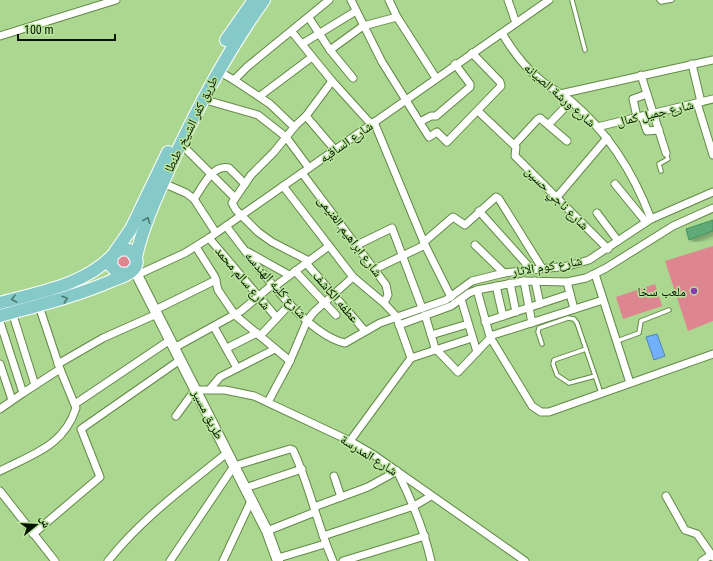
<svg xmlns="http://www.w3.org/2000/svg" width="713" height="561" viewBox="0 0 713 561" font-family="'Roboto Condensed','Noto Naskh Arabic',sans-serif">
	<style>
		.green { fill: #de868f }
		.water { fill: #71b1fb; stroke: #5182b0 }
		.building { fill: #60aa78; stroke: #469060; filter: url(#shadow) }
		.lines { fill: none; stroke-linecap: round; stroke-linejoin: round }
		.lane-casing { stroke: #628946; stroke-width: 5.5 }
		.street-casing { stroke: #628946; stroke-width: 9 }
		.secondary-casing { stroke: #628946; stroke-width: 12 }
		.primary-casing { stroke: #fff; stroke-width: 14 }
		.lane { stroke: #fff; stroke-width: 3.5 }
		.street { stroke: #fff; stroke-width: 7 }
		.secondary { stroke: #fff; stroke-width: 10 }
		.primary { stroke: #85cac8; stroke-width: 12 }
		.oneway { stroke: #4c796e }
		.poi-dot { fill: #8a3dae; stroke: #b9e49c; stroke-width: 1.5 }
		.labels { text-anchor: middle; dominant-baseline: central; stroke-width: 3; stroke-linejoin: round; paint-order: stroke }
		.street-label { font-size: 13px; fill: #071500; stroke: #b9e49c }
		.poi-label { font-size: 13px; fill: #071500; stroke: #b9e49c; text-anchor: end }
	</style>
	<defs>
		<filter id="shadow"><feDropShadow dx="3.5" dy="3.5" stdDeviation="2" flood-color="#0004"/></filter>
	</defs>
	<rect width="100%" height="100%" fill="#acd790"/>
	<g class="green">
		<path d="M713,246v75l-25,10 -23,-70z"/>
		<circle cx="124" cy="261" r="7"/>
		<path d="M655,284l7,22 -39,13 -7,-22z"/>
	</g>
	<path class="water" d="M657,334l8,22 -11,4 -8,-23z"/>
	<path class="building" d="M713,220v11l-24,9 -3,-11z"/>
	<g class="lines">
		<g class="lane-casing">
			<g id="lane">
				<path d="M572,0l13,50"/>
				<path d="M659,0l2,2 11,-2"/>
				<path d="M661,171l-2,-7 9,-5 -2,-6"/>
				<path d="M617,341l22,-8 2,-12 28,-11"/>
				<path d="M542,344l-4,-12 1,-4 29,-10 6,1 3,4 24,70"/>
				<path d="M586,349l-32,11 -1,4 4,11 12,8 26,-7"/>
			</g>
		</g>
		<g class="street-casing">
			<g id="street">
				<path d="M351,0l31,62 47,75 8,-5 10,10 54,-56 -1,-4 -28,-29"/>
				<path d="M389,0l8,17 39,61"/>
				<path d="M508,0l8,23"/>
				<path d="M309,18l21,32 23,28"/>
				<path d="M292,32l40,49 39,43"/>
				<path d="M502,33c11,19 24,36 41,49 9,7 19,12 28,19 38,32 63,73 80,118"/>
				<path d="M0,36l116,-36"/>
				<path d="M302,44l54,-33"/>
				<path d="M330,50l33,-24 34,-9"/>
				<path d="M692,64l9,38"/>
				<path d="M218,71l16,9"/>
				<path d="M641,75l25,78"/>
				<path d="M560,94l153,-34"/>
				<path d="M260,96l52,-39"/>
				<path d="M202,99l56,16 28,22 23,31"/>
				<path d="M697,103l16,52"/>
				<path d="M478,111l38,36 -1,9 93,93"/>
				<path d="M306,116l29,34"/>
				<path d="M642,116l5,15 12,-1"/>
				<path d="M637,117l-4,-18 14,-5"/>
				<path d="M374,122l51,123 26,52"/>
				<path d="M420,122l11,-6h5l34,-29v-3l-15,-20"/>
				<path d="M549,124l22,-23"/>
				<path d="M294,127l-24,-23 -36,-24 13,-13 82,-67"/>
				<path d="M597,127l116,-28"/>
				<path d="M181,144l54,54"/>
				<path d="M514,145l23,-25 3,-2 27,23"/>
				<path d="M302,173l84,112 2,10 -4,8"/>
				<path d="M163,183l23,10 8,6 22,34"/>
				<path d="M615,184l31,38"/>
				<path d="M283,186l70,91 31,26 12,13 15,42"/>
				<path d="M557,197l50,-59"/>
				<path d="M194,199c8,-11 18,-35 35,-31l16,16"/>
				<path d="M479,211l52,58"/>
				<path d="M597,213l21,28"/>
				<path d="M226,226c25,32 79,109 119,117l35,-20 66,-23 26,-19 32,-8 64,-7 21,-6 62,-41 62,-27"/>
				<path d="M209,238l68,80"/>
				<path d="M424,242l29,-25 12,8 31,-28 3,2 43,69"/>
				<path d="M357,245l35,-17 30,80"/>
				<path d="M475,245l29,28"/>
				<path d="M196,247l19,30 3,13 17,25 55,46"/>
				<path d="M248,252l41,23"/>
				<path d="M309,261l-37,-19 -14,-10 -22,-22 -4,-7 19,-28 23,-23 22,-27 10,-9 26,-35"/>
				<path d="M306,263l59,68"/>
				<path d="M375,269l50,-24"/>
				<path d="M295,271l41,44"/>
				<path d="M595,274l35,109"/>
				<path d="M137,275l48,-22 24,-15 340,-238"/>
				<path d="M524,281l8,42"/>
				<path d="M535,281l5,23"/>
				<path d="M567,282l7,27"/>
				<path d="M510,283l6,29"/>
				<path d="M496,286l7,30"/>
				<path d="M274,287l55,-41"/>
				<path d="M477,290l13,47 42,69 9,6h8l164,-58"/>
				<path d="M461,299l16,53"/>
				<path d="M155,310l61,-30"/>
				<path d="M12,312l23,73"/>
				<path d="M425,315l10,33 23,24 35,-37 110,-35"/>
				<path d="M0,322l23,71 -23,16"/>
				<path d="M485,322l85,-28"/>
				<path d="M399,325l52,-19 18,-13 8,-3 47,-9 43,1 19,-4 20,-10 67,-42 40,-18"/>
				<path d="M214,327l23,41"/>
				<path d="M431,335l37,-11"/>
				<path d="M260,336l30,-32"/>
				<path d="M174,348l67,-37 31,-26"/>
				<path d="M227,348l30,-15"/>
				<path d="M0,364l12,36"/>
				<path d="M58,364l45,-26 54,-24"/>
				<path d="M210,389l10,-12 55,-28"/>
				<path d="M23,393l37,-24"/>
				<path d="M268,402l22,-41 17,-40 7,-9 39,-35"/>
				<path d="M75,404l95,-64"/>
				<path d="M176,416l19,-26h30l29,6 96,45 24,14 151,106"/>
				<path d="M350,441l61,-83 61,-20"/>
				<path d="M0,471c33,-17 64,-25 76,-63l-16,-39 -21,-63"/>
				<path d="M334,476l7,21 27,-10 29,-16c15,30 27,58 34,90"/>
				<path d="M245,488l57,-19"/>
				<path d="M0,491l55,70"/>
				<path d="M666,496l19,34 12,4 16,23"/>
				<path d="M314,507l27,-10"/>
				<path d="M267,531l48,-19"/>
				<path d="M33,534l67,-57 -19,-48 99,-69"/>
				<path d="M323,536l91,-30 17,-10"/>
				<path d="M278,558l47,-14"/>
				<path d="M108,561c34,-43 77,-74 119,-108"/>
				<path d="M170,561l64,-95 56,-17 3,1c17,36 24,75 40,111"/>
				<path d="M223,561l28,-60"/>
				<path d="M343,561l82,-25"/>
				<path d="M702,561l9,-6"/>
			</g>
		</g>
		<g class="secondary-casing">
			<path id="secondary" d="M134,269l133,262 11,30"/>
		</g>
		<g class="primary-casing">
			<g id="primary">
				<path d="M226,40l28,-40"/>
				<path d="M115,252l16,-23 37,-77"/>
				<path d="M136,257c7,-31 20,-59 33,-88 27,-59 57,-116 95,-169"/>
				<path d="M0,303c39,-11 82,-17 112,-47"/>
				<path d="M0,316c39,-11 74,-19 111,-35 7,-3 17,-5 22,-11 7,-7 3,-15 -4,-20l-9,-1 -8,7 -1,10 7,7 9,1"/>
			</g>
		</g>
		<use href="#lane" class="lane"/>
		<use href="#street" class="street"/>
		<use href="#secondary" class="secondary"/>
		<use href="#primary" class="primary"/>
	</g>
	<defs><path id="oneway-chevron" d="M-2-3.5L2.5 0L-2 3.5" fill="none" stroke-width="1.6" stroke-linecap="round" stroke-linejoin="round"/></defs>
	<g class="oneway">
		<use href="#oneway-chevron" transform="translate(147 220) rotate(-68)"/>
		<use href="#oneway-chevron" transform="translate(14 299) rotate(166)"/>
		<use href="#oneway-chevron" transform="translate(65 299) rotate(-18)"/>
	</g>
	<circle class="poi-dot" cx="694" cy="291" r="4"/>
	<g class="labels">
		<g class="street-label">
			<text transform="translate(560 95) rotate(41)">شارع ورشة الصيانه</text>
			<text transform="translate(655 113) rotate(-13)">شارع جميل كمال</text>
			<text transform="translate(191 124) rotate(-64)">طريق كفر الشيخ, طنطا</text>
			<text transform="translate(346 142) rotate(-35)">شارع الساقيه</text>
			<text transform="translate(557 198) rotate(45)">شارع ناجي حسين</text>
			<text transform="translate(350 236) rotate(53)">شارع ابراهيم الغنيمى</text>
			<text transform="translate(547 266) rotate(-9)">شارع كوم الاثار</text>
			<text transform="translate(243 278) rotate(50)">شارع سالم محمد</text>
			<text transform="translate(276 285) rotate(48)">شارع كليه الهندسه</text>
			<text transform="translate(336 297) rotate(49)">عطفه الكاشف</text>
			<text transform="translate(208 414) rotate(63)">طريق مسير</text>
			<text transform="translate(369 455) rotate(32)">شارع المدرسة</text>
		</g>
		<g class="poi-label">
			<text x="686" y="291">ملعب سخا</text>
		</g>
	</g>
	<g transform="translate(36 525) rotate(72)" stroke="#b9e49c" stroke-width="3" paint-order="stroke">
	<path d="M0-3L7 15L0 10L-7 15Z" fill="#071500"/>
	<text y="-6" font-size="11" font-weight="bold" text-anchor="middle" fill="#071500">ش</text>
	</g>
	<path d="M18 34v6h97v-6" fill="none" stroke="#071500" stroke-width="2"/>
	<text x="24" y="34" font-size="12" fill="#071500" stroke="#b9e49c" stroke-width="3" paint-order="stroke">100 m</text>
</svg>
